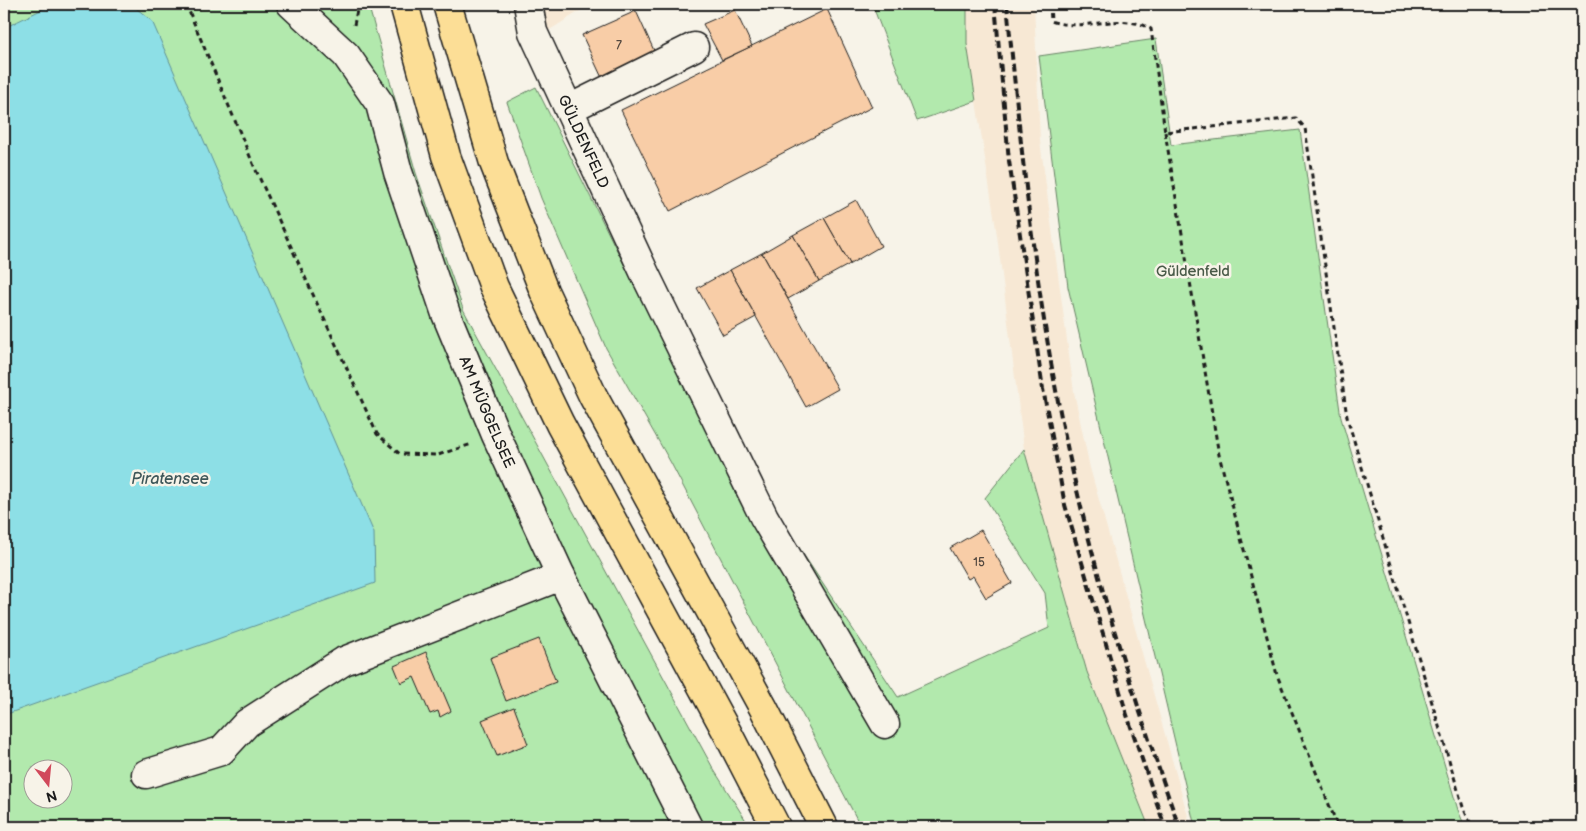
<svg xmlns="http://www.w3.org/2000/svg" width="1586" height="831" viewBox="0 0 1586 831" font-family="'Balsamiq Sans',sans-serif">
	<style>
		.built { fill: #f7e8d4 }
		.green { fill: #b2e9ad; stroke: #678264; fill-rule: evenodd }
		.water { fill: #8ddfe6; stroke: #609195 }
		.building { fill: #f8cda7; stroke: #1c1c1c }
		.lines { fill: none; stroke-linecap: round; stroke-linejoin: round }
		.minor-casing { stroke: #1c1c1c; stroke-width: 31 }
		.highway-casing { stroke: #1c1c1c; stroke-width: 31 }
		.path { stroke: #1c1c1c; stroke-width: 3; stroke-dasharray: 5 4; stroke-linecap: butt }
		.minor { stroke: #f7f3e8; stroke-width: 28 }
		.highway { stroke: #fcde96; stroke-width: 28 }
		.rail { stroke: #1c1c1c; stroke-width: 4; stroke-dasharray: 8 4; stroke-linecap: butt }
		.labels { text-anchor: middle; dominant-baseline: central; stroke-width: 5; stroke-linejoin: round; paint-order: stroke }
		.number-label { font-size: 12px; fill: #53483f }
		.street-label { font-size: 15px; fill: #1c1c1c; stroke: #f7f3e8 }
		.park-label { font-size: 15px; fill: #495a48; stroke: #f7f3e8 }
		.water-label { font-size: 16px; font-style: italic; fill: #3e5659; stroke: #f7f3e8 }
	</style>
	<rect width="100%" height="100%" fill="#f7f3e8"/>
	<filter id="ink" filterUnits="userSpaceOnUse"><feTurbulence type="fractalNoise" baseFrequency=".02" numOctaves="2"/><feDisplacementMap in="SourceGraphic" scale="10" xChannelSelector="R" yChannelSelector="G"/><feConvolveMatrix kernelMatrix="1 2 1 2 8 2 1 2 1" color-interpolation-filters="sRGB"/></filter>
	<g filter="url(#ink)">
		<g class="built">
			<path d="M542,4h49l-43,27z"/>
			<path d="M967,4h67l6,137 34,251 16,76 101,359h-42l-62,-155 -63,-223 -27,-214 -30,-191z"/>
		</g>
		<g class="green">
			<path d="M4,4h364l48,169 47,136 251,461 36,57h-746zM32,768h30v30h-30z"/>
			<path d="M872,4h95v40l9,57 -59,20z"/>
			<path d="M1156,39l15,106 129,-15 41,288 117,392 7,17h-270l-127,-540 -29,-231z"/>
			<path d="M536,87l224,452h33l105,158 151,-69 -4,-35 -60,-95 39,-49 63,223 62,155h-288l-190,-364 -65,-115 -65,-150 -34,-96z"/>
		</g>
		<path class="water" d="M53,4h78l21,17 222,512 1,50 -371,132v-687z"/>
		<g class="building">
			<path d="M827,9l45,98 -202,104 -49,-101z"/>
			<path d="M735,10l17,36 -30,14 -19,-36z"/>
			<path d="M636,11l20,44 -53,25 -21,-45z"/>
			<path d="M856,200l25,46 -31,18 -26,-46z"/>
			<path d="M824,218l26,46 -31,17 -26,-46z"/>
			<path d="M793,235l26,46 -31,18 -26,-46z"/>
			<path d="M762,253l76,136 -32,18 -76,-137z"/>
			<path d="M730,270l26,47 -33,18 -26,-47z"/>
			<path d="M981,530l31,53 -26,15 -13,-22 -5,3 -18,-31z"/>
			<path d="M539,639l17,43 -50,19 -16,-43z"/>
			<path d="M426,652l25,59 -11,6 -2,-6 -8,3 -16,-37 -13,6 -7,-17z"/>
			<path d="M514,707l14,37 -31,12 -15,-36z"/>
		</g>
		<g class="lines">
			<g class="minor-casing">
				<g id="minor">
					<path id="s1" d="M291,4l55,51 34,49 18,68 48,142 50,121 65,141 127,251"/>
					<path id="s2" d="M528,4l5,28 113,244 118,241 121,207"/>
					<path d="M569,109l125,-62"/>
					<path d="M146,774l75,-23 26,-28 97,-62 217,-85"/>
				</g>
			</g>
			<g class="highway-casing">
				<g id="highway">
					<path d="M404,4l42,152 48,131 66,137 168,310 48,93"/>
					<path d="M447,4l47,159 50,128 49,105 171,313 60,118"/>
				</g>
			</g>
			<g class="path">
				<path d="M186,4l68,162 123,268 23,20 38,1 34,-11"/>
				<path d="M1050,4l1,17c32,12 71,-10 100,8l14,103 131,-14 9,10 42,289 116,390 9,20"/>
				<path d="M354,25l3,-15 -1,-6"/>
				<path d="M1165,132l54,323 58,220 61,152"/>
			</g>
			<use href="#minor" class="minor"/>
			<use href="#highway" class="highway"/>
			<g class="rail">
				<path d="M995,4l14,157 34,228 22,116 62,210 38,112"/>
				<path d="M1007,4c16,167 33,335 73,499 26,110 62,218 99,324"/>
			</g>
		</g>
	</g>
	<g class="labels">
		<g class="number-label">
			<text x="619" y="45">7</text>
			<text x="979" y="562">15</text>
		</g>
		<g class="street-label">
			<text stroke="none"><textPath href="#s2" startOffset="149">GÜLDENFELD</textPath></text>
			<text stroke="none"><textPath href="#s1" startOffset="461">AM MÜGGELSEE</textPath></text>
		</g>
		<g class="park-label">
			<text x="1193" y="271">Güldenfeld</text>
		</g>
		<g class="water-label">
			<text x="170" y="479">Piratensee</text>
		</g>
	</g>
	<rect width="1586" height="831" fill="none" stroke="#f7f3e8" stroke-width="20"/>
	<rect x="10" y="10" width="1566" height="811" fill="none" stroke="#1c1c1c" stroke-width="2" filter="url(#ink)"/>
	<g transform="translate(48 784) rotate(164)"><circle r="24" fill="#f7f3e8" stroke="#9f9d96"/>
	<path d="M0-4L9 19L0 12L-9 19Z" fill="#d1495b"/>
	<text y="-8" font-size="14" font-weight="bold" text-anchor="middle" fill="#1c1c1c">N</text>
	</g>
</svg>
